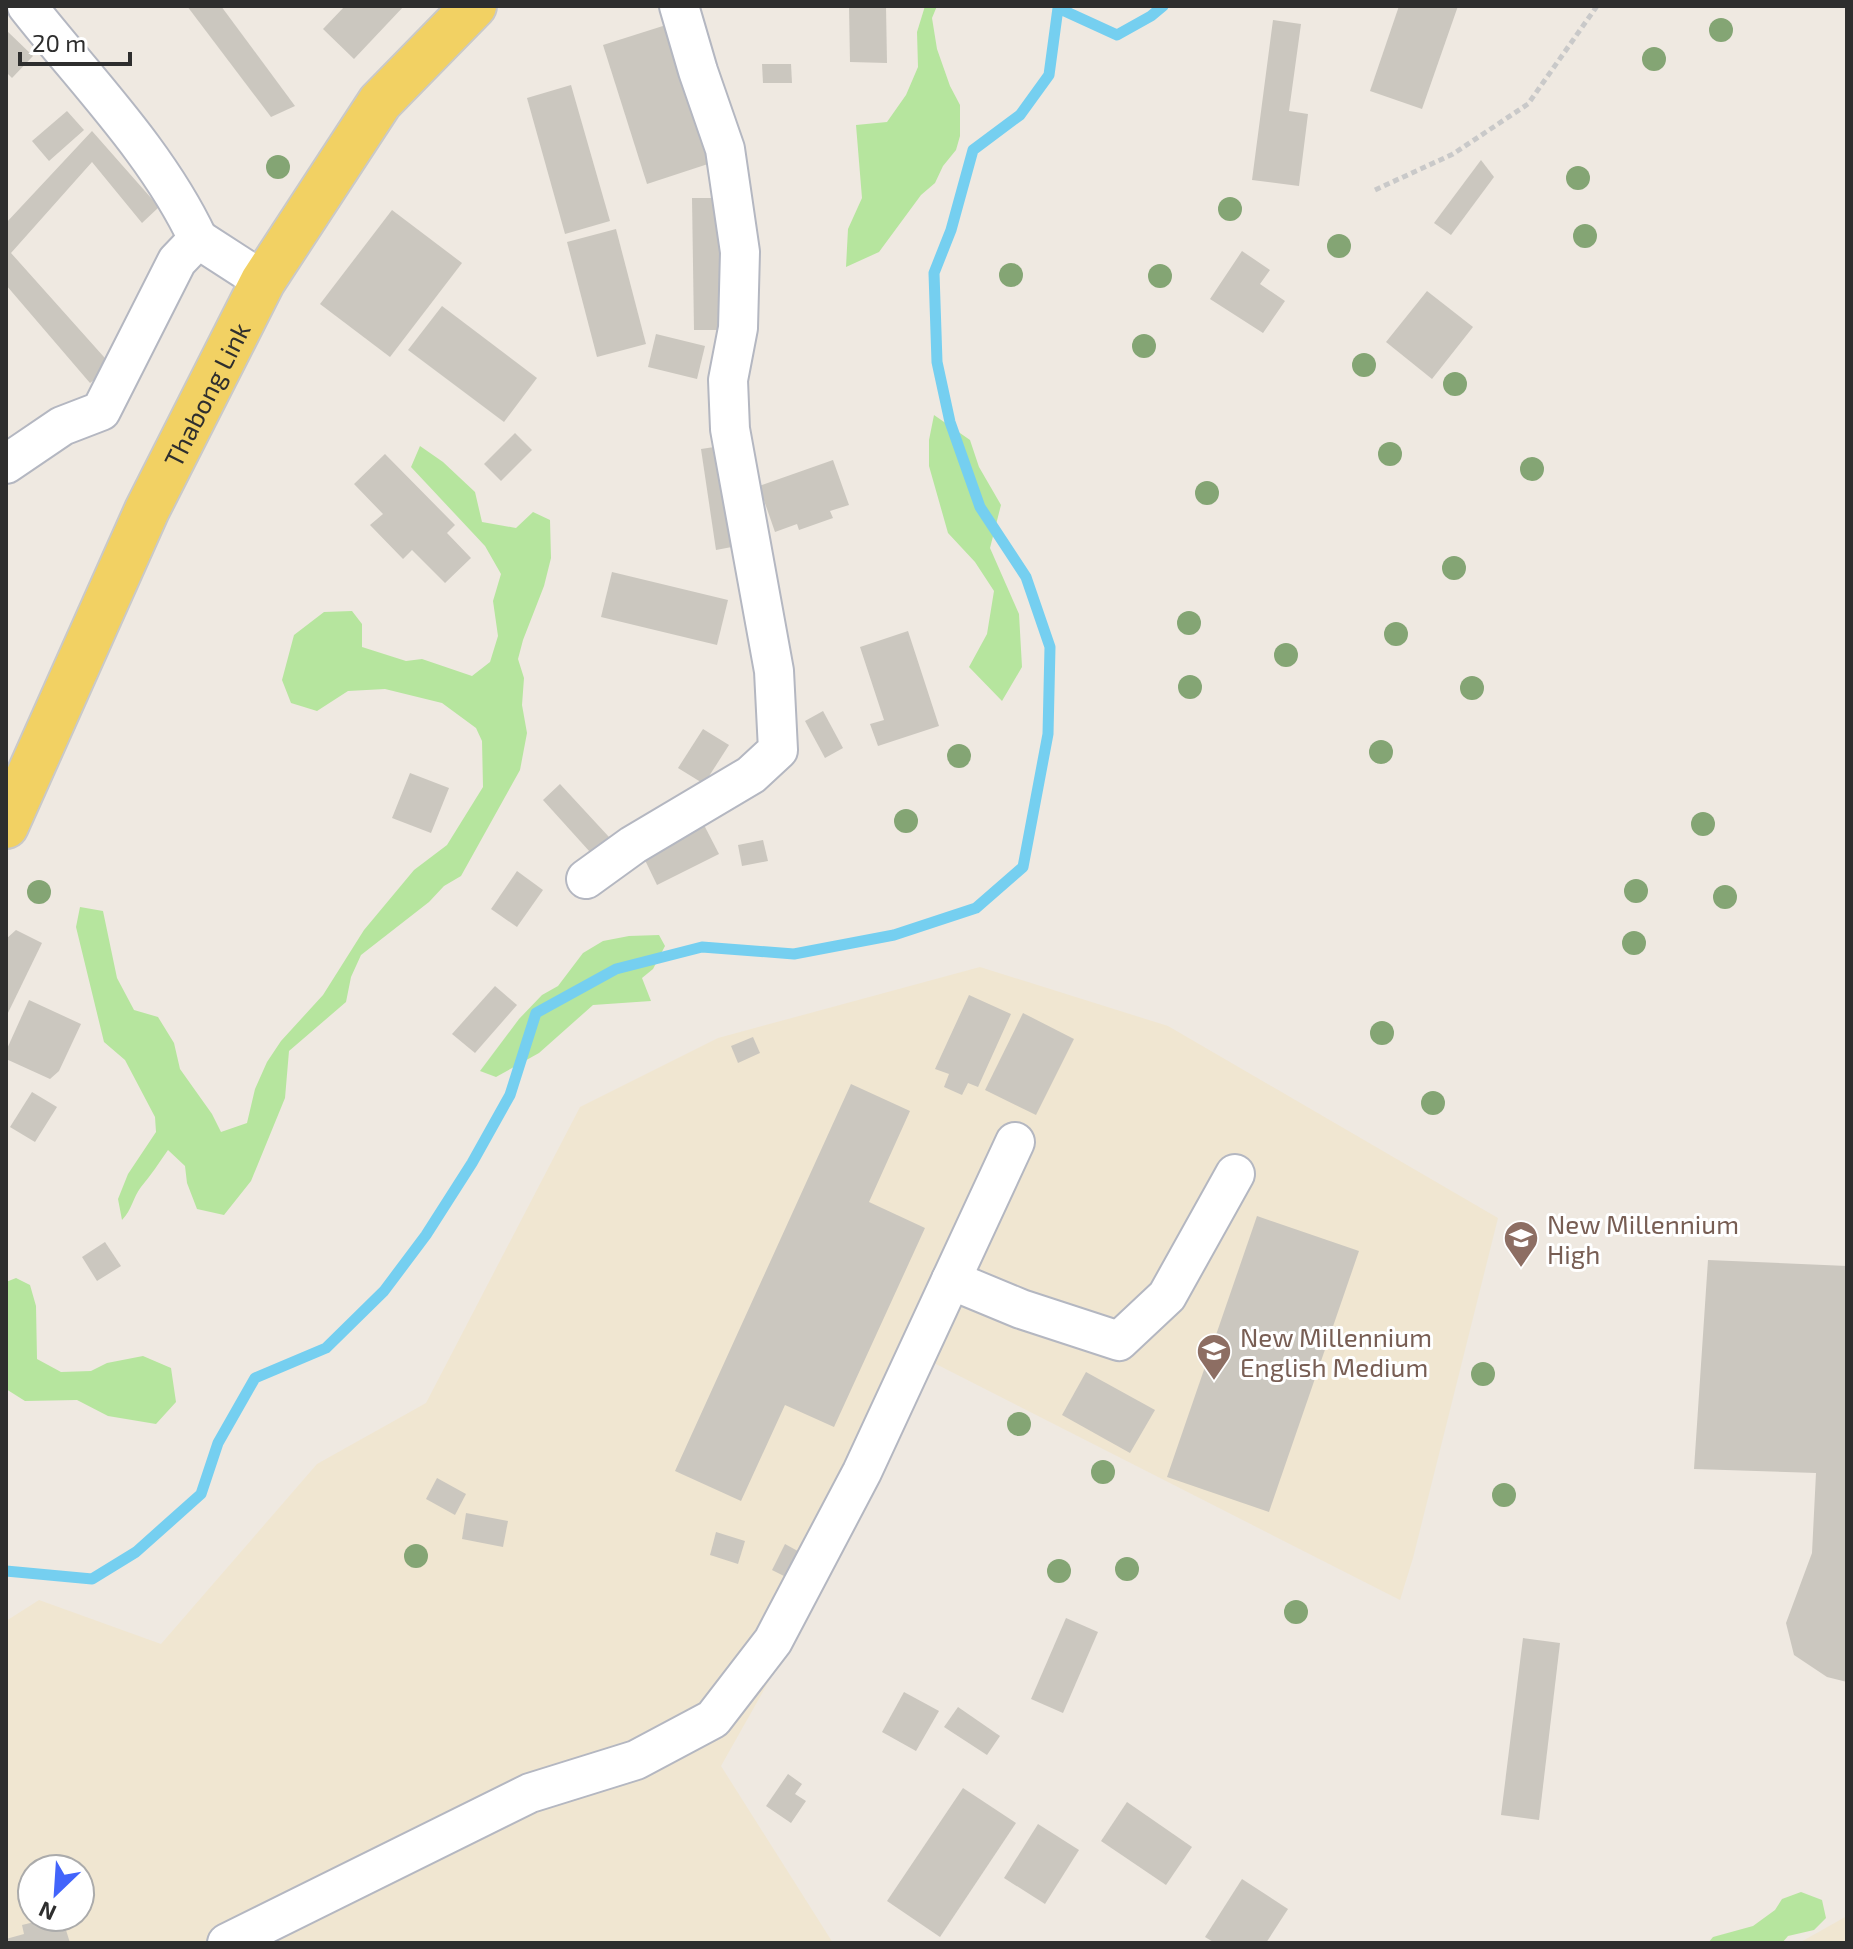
<svg xmlns="http://www.w3.org/2000/svg" width="1853" height="1949" viewBox="0 0 1853 1949" font-family="'Exo 2',sans-serif">
	<style>
		.education { fill: #f0e6d1; fill-rule: evenodd }
		.green { fill: #b6e59e }
		.lines { fill: none; stroke-linecap: round; stroke-linejoin: round }
		.stream { stroke: #75cff0; stroke-width: 11 }
		.building { fill: #cbc7bf }
		.minor-casing { stroke: #b4b7c1; stroke-width: 42 }
		.major-casing { stroke: #c9c9c9; stroke-width: 48 }
		.path { stroke: #c9c9c9; stroke-width: 5; stroke-dasharray: 6 4; stroke-linecap: butt }
		.minor { stroke: #fff; stroke-width: 38 }
		.major { stroke: #f2d163; stroke-width: 44 }
		.tree { fill: #84a574 }
		.labels { text-anchor: middle; dominant-baseline: central; stroke-width: 6; stroke-linejoin: round; paint-order: stroke }
		.street-label { font-size: 26px; fill: #2e2e2e; stroke: #fff }
		.education-label { font-size: 26px; fill: #785e54; stroke: #fff; text-anchor: start }
	</style>
	<rect width="100%" height="100%" fill="#efe9e1"/>
	<g class="education">
		<path d="M980,967l188,59 330,192 -85,340 -13,42 -470,-239 -129,263 -80,142 112,177h-827v-322l33,-21 122,44 156,-180 109,-61 154,-296 138,-69zM32,1869h48v48h-48z"/>
		<path d="M1847,1916v27h-48z"/>
	</g>
	<g class="green">
		<path d="M925,6h12l-5,12 5,31 13,37 10,19v31l-4,14 -13,16 -8,17 -14,12 -42,57 -33,15 2,-38 14,-31 -6,-73 31,-3 19,-27 12,-28 -1,-35z"/>
		<path d="M934,415l36,25 9,27 22,38 -11,43 29,66 3,53 -20,34 -33,-34 18,-33 7,-43 -19,-29 -27,-29 -19,-67v-26z"/>
		<path d="M420,446l23,16 32,30 7,30 34,6 17,-16 17,8 1,38 -7,28 -21,54 -5,19 6,19 -2,27 5,28 -7,37 -59,106 -17,10 -15,16 -68,53 -10,22 -5,25 -57,49 -4,47 -34,83 -27,34 -27,-6 -10,-26 -2,-17 -17,-16c-9,13 -17,25 -27,37 -8,10 -9,23 -19,33l-4,-21 10,-25 28,-42 -1,-15 -30,-57 -21,-18 -28,-115 4,-20 23,4 14,67 17,32 24,7 16,26 6,26 32,45 9,18 26,-9 8,-34 12,-27 14,-21 42,-46 41,-65 50,-60 33,-25 36,-58 -1,-46 -6,-13 -34,-25 -57,-14 -37,2 -31,20 -26,-8 -9,-23 12,-45 30,-23 28,-1 10,13v23l44,14 16,-2 50,17 18,-14 8,-26 -5,-35 8,-27 -16,-28 -74,-79z"/>
		<path d="M659,935l6,11 -12,23 -11,9 9,23 -58,4 -54,48 -43,24 -16,-6 39,-52 23,-24 16,-9 25,-33 20,-12 26,-5z"/>
		<path d="M16,1278l14,7 6,21 1,53 24,13 30,-1 16,-8 36,-7 28,12 5,34 -20,22 -48,-8 -31,-16 -52,1 -19,-12v-107z"/>
		<path d="M1801,1892l21,8 4,18 -12,12 -26,6 -6,7h-74l5,-6 40,-11 22,-16 7,-11z"/>
	</g>
	<g class="lines">
		<path class="stream" d="M6,1571l86,8 44,-27 65,-58 17,-51 37,-65 71,-30 58,-57 42,-56 46,-72 38,-68 26,-82 80,-44 86,-22 92,7 100,-19 82,-27 47,-41 25,-133 2,-87 -24,-70 -46,-70 -30,-85 -13,-60 -3,-89 17,-43 22,-80 47,-35 29,-40 9,-67 59,27 34,-19 12,-10"/>
	</g>
	<g class="building">
		<path d="M187,6h34l74,100 -24,11z"/>
		<path d="M345,6h59l-50,53 -31,-30z"/>
		<path d="M849,6h37l1,57 -37,-1z"/>
		<path d="M1399,6h59l-36,103 -52,-18z"/>
		<path d="M1273,20l28,4 -12,87 19,3 -9,72 -47,-6z"/>
		<path d="M666,25l45,138 -64,21 -44,-139z"/>
		<path d="M6,30l27,26 -21,22 -6,-6z"/>
		<path d="M762,64h29l1,19h-29z"/>
		<path d="M571,85l39,136 -45,13 -38,-136z"/>
		<path d="M67,111l17,19 -35,31 -17,-20z"/>
		<path d="M92,131l67,76 -17,16 -50,-61 -81,91 101,113 -22,17 -84,-98v-62z"/>
		<path d="M1481,160l13,17 -43,58 -17,-12z"/>
		<path d="M692,198h33l2,132h-33z"/>
		<path d="M392,210l70,53 -72,94 -70,-53z"/>
		<path d="M616,229l30,115 -49,13 -30,-115z"/>
		<path d="M1242,251l28,19 -10,14 25,17 -22,32 -53,-34z"/>
		<path d="M1427,291l46,36 -41,52 -46,-37z"/>
		<path d="M442,306l95,72 -33,44 -96,-72z"/>
		<path d="M656,334l49,12 -8,33 -49,-12z"/>
		<path d="M515,433l17,17 -31,31 -17,-17z"/>
		<path d="M721,446l16,100 -21,4 -15,-101z"/>
		<path d="M385,454l70,71 -8,8 24,25 -26,25 -33,-33 -9,9 -33,-34 13,-11 -29,-30z"/>
		<path d="M833,460l16,45 -19,6 3,7 -34,12 -2,-6 -22,8 -16,-46z"/>
		<path d="M612,572l116,28 -11,45 -116,-28z"/>
		<path d="M908,631l31,95 -61,20 -8,-22 14,-4 -24,-73z"/>
		<path d="M823,711l20,37 -18,10 -20,-37z"/>
		<path d="M703,729l26,16 -25,39 -26,-16z"/>
		<path d="M410,773l39,15 -18,45 -39,-15z"/>
		<path d="M560,784l49,53 -19,15 -47,-52z"/>
		<path d="M704,825l15,29 -62,31 -14,-29z"/>
		<path d="M763,840l5,21 -26,5 -4,-21z"/>
		<path d="M517,871l26,19 -26,37 -26,-18z"/>
		<path d="M16,930l26,13 -36,74v-78z"/>
		<path d="M495,986l22,19 -42,48 -23,-19z"/>
		<path d="M969,995l42,19 -33,73 -10,-4 -6,12 -18,-8 5,-13 -14,-5z"/>
		<path d="M29,1000l52,24 -22,47 -9,8 -44,-20v-8z"/>
		<path d="M1023,1013l51,26 -38,76 -51,-25z"/>
		<path d="M753,1037l7,16 -22,10 -7,-17z"/>
		<path d="M851,1084l59,27 -41,91 56,26 -91,199 -49,-22 -44,96 -66,-30z"/>
		<path d="M32,1092l25,15 -22,35 -25,-15z"/>
		<path d="M1257,1216l102,35 -90,261 -102,-35z"/>
		<path d="M105,1242l16,24 -24,15 -15,-24z"/>
		<path d="M1708,1260l139,6v416l-20,-5 -33,-22 -8,-32 26,-70 4,-80 -122,-4z"/>
		<path d="M1086,1372l69,38 -25,43 -68,-38z"/>
		<path d="M437,1478l29,16 -11,21 -29,-16z"/>
		<path d="M466,1513l42,8 -5,26 -41,-8z"/>
		<path d="M716,1532l29,9 -7,23 -28,-9z"/>
		<path d="M785,1544l20,11 -13,25 -20,-10z"/>
		<path d="M1066,1618l32,14 -35,81 -32,-14z"/>
		<path d="M1523,1638l37,5 -21,177 -38,-5z"/>
		<path d="M904,1692l35,19 -23,40 -34,-19z"/>
		<path d="M958,1707l42,29 -13,19 -43,-28z"/>
		<path d="M788,1774l14,10 -7,10 11,7 -15,22 -25,-17z"/>
		<path d="M963,1788l53,35 -76,114 -53,-36z"/>
		<path d="M1127,1802l65,45 -26,38 -65,-44z"/>
		<path d="M1038,1824l41,26 -34,54 -41,-26z"/>
		<path d="M1242,1879l46,30 -22,34h-51l-10,-6z"/>
		<path d="M55,1917h7l8,26h-64v-4l18,-5 -2,-9z"/>
	</g>
	<g class="lines">
		<g class="minor-casing">
			<g id="minor">
				<path d="M27,6c59,75 130,146 171,233"/>
				<path d="M6,464l56,-38 39,-15 76,-150 21,-22 65,42"/>
				<path d="M586,879l47,-34 118,-70 27,-25 -4,-79 -44,-242 -2,-49 10,-52 2,-76 -15,-103 -27,-78 -19,-65"/>
				<path d="M951,1280l70,29 98,32 48,-45 68,-122"/>
				<path d="M227,1943l303,-150 106,-33 77,-41 60,-78 89,-169 153,-330"/>
			</g>
		</g>
		<g class="major-casing">
			<g id="major">
				<path id="s1" d="M6,826l141,-316 116,-229 117,-179 94,-96"/>
			</g>
		</g>
		<path class="path" d="M1375,190l78,-36 75,-50 69,-98"/>
		<use href="#minor" class="minor"/>
		<use href="#major" class="major"/>
	</g>
	<g class="tree">
		<circle cx="1721" cy="30" r="12"/>
		<circle cx="1654" cy="59" r="12"/>
		<circle cx="278" cy="167" r="12"/>
		<circle cx="1578" cy="178" r="12"/>
		<circle cx="1230" cy="209" r="12"/>
		<circle cx="1585" cy="236" r="12"/>
		<circle cx="1339" cy="246" r="12"/>
		<circle cx="1011" cy="275" r="12"/>
		<circle cx="1160" cy="276" r="12"/>
		<circle cx="1144" cy="346" r="12"/>
		<circle cx="1364" cy="365" r="12"/>
		<circle cx="1455" cy="384" r="12"/>
		<circle cx="1390" cy="454" r="12"/>
		<circle cx="1532" cy="469" r="12"/>
		<circle cx="1207" cy="493" r="12"/>
		<circle cx="1454" cy="568" r="12"/>
		<circle cx="1189" cy="623" r="12"/>
		<circle cx="1396" cy="634" r="12"/>
		<circle cx="1286" cy="655" r="12"/>
		<circle cx="1190" cy="687" r="12"/>
		<circle cx="1472" cy="688" r="12"/>
		<circle cx="1381" cy="752" r="12"/>
		<circle cx="959" cy="756" r="12"/>
		<circle cx="906" cy="821" r="12"/>
		<circle cx="1703" cy="824" r="12"/>
		<circle cx="1636" cy="891" r="12"/>
		<circle cx="39" cy="892" r="12"/>
		<circle cx="1725" cy="897" r="12"/>
		<circle cx="1634" cy="943" r="12"/>
		<circle cx="1382" cy="1033" r="12"/>
		<circle cx="1433" cy="1103" r="12"/>
		<circle cx="1483" cy="1374" r="12"/>
		<circle cx="1019" cy="1424" r="12"/>
		<circle cx="1103" cy="1472" r="12"/>
		<circle cx="1504" cy="1495" r="12"/>
		<circle cx="416" cy="1556" r="12"/>
		<circle cx="1127" cy="1569" r="12"/>
		<circle cx="1059" cy="1571" r="12"/>
		<circle cx="1296" cy="1612" r="12"/>
	</g>
	<defs>
		<g id="school-pin" transform="scale(1.8)"><path d="M0 17L-7.5 6A9.5 9.5 0 1 1 7.5 6Z" fill="#8d6e63" stroke="#fff"/><path d="M0-5L7-2L0 1L-7-2ZM-4 1L0 2.5L4 1V4Q0 6-4 4Z" fill="#fff"/></g>
	</defs>
	<g fill-rule="evenodd">
		<use href="#school-pin" x="1521" y="1238"/>
		<use href="#school-pin" x="1214" y="1351"/>
	</g>
	<g class="labels">
		<g class="street-label">
			<text stroke="none"><textPath href="#s1" startOffset="476">Thabong Link</textPath></text>
		</g>
		<g class="education-label">
			<text x="1547" y="1223">New Millennium<tspan x="1547" dy="30">High</tspan></text>
			<text x="1240" y="1336">New Millennium<tspan x="1240" dy="30">English Medium</tspan></text>
		</g>
	</g>
	<rect width="1853" height="1949" fill="none" stroke="#2e2e2e" stroke-width="16"/>
	<g transform="translate(56 1893) rotate(205)"><circle r="38" fill="#ffffff" stroke="#ababab" stroke-width="2"/>
	<path d="M0-6L14 30L0 20L-14 30Z" fill="#4264fb"/>
	<text y="-12" font-size="22" font-weight="bold" text-anchor="middle" fill="#2e2e2e">N</text>
	</g>
	<path d="M20 52v12h110v-12" fill="none" stroke="#2e2e2e" stroke-width="4"/>
	<text x="32" y="52" font-size="24" fill="#2e2e2e" stroke="#ffffff" stroke-width="6" paint-order="stroke">20 m</text>
</svg>
